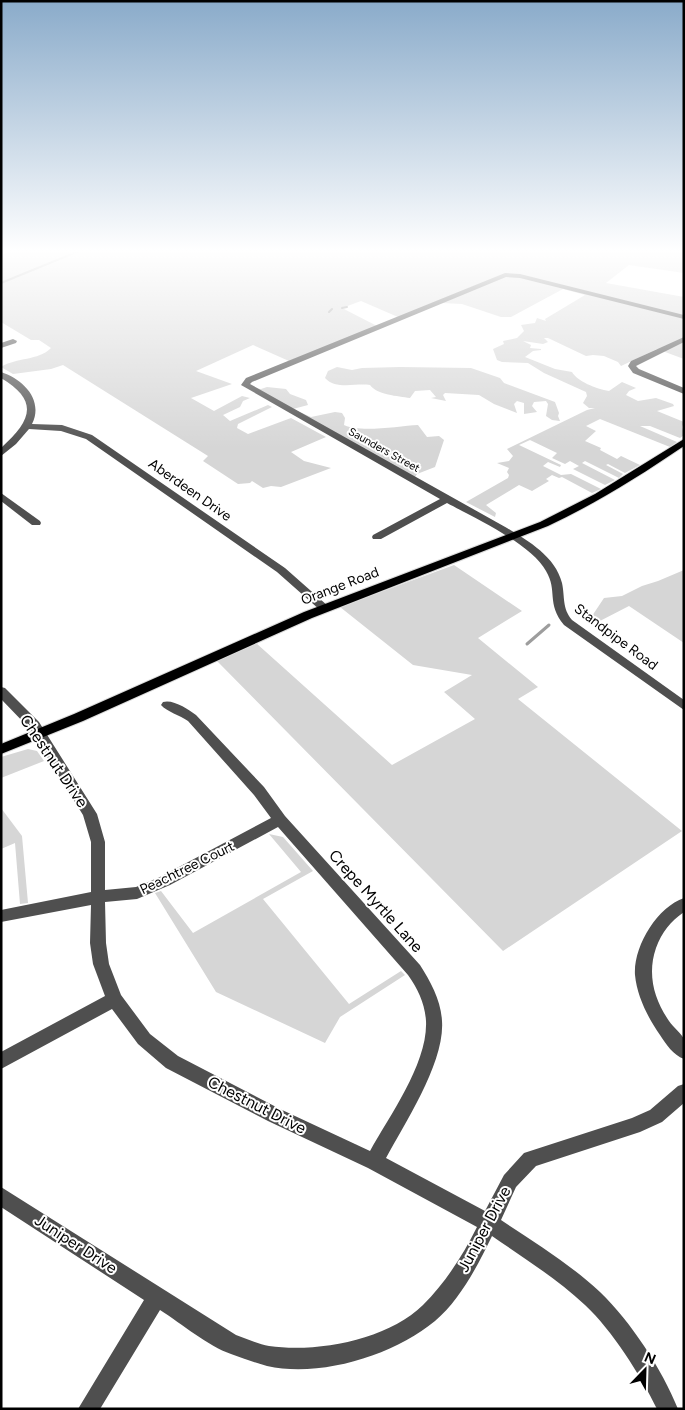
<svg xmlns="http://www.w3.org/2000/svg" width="685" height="1410" viewBox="0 0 685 1410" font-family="Figtree,sans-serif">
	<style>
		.green { fill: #d6d6d6 }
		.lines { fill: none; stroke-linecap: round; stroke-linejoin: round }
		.stream-far1 { stroke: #9d9d9d; stroke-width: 2 }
		.stream { stroke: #9d9d9d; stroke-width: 3 }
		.major-casing { stroke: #dbdbdb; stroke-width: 2 }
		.minor { fill: #4f4f4f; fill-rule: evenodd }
		.major { fill: #000; fill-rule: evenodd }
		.labels { text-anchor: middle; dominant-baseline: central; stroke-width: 4; stroke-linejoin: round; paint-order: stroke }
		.far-street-label { font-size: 11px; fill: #000; stroke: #fff }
		.street-label { font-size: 14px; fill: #000; stroke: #fff }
		.near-street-label { font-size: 16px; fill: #000; stroke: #fff }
	</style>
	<rect width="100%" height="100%" fill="#fff"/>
	<g class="green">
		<path d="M11,251h673v22l-55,-8 -23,18 78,14v19l-178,-43 -108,44 -37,-16 -19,7 35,18 -88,35 -36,-16 -57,26 36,13 -41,14 23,13 28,-15 8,2 -7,3 -3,6 -17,8 7,6 38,-16 4,2 -34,17 -1,4 11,6 43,-16 35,19 -35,15 13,9 27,7 -50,19 -10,-1 -8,2 -11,-7 -2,2 -12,1 -35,-23 5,-5 -145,-91 -12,4 -38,5 -12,-7c16,-10 37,-6 50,-19l-12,-8h-8l-30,-18v-67z"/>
		<path d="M512,275l172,43v41l-27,-10 -36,17 -3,-4 -14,-6 -11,-1 -7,1 -38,-18h-4l4,4 -5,2 -20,-3 8,4 -1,3 11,1v1l-8,1 -8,6 30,12 17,3c5,9 24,17 37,19l13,-9 14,6 -7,3 -3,4 12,6 18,-3 17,6 1,2 -17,5 27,11 -2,5 2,8 -4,3 -30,-12h-10l37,16 -7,5 -70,-28 -14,7 10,5 -11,10 16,7 -1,2 17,9 4,-3 19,9 -15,8 -17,-9 -2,1 17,9 -4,4 -34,-17 -3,2 33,17 -10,5 -32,-16 6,-3 -9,-5 -5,3 -13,-6 5,-5 -27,-13 -11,5 42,20 -1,2 -12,-5 -5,4 18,9 10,-1 30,15 -9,4 -30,-16 -3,1 -7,-3 -6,4 3,2 -17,10 -13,-6 -33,20 10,8 -1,4 -29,-15 42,-24 1,-3 -2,-3 2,-4 -12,-5 12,-2 4,-5 -6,-7 80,-39 8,-2h-6l-6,-5 4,-7 -1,-4 -42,-19 -16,-10 -26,-1 -5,-2 -4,-11 11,-5 -1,-3 14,-3 7,-7 -3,-6 14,-2 2,-5 9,3 -1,-2 40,-24 -22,-6 -52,28h-10l-39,-13 -20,-1 61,-26z"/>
		<path d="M337,367l15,3 10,-2 38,-1 71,1 29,10 4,5 51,19 4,11 -1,3 2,5 -8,-1 -6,-4 2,-12 -2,-3 -12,1 -2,4 5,6 -13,2v-11l-7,-2 -3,3 3,9 -23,-9 -15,-9 -34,-2 -2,2 3,6 -15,-3 5,-1 -6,-7 -15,1 -5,7c-12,-2 -33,-3 -40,-13 -15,-2 -34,5 -45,-7l3,-7z"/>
		<path d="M267,387l19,2 4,5 16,6 2,5 -15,4 18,8 24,-5 7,1 3,5 -1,7c16,8 55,1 74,0l9,12 12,-1 5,4 -9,27 -18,7 -2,3 -161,-89 7,1z"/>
		<path d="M454,565l68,46 -44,27 60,49 -20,12 164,132 -179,120 -286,-290 39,-18 136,122 83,-46 -31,-27 28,-17 -59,-10 -73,-58z"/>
		<path d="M684,570v73l-55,-37 -33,17 -4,-2v-5l12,-18 18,-2 20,-10 16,-5z"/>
		<path d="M28,749l9,2 7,10 -43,17v-21z"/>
		<path d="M1,808l21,28 6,67 -8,1 -5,-61 -14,6z"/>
		<path d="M269,834l14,3 30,34 -50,28 86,105 52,-33 4,4 -65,42 -15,26 -109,-51 -61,-99 6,-2 32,42 108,-61z"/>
	</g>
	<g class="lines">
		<g class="stream-far1">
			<path d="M1,283l78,-32"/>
			<path d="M342,308l5,-1"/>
			<path d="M329,312l3,-3"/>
		</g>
		<path class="stream" d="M527,644l22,-19"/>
		<g class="major-casing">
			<path id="major" d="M684,439v7c-44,30 -89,58 -136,80l-236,92 -229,103 -82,33v-10l73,-30 230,-102 236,-90 55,-28z"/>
		</g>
		<g class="minor">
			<path d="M505,273l15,1 164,41v4l-164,-41 -14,-1 -254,105 -2,2 257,144c21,13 48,28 55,55 3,14 0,25 10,37l112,80v10l-120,-85c-18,-22 -6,-34 -18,-54 -15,-27 -71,-53 -99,-68l-66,36h-8l-1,-2 1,-2 67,-36 -199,-114 5,-7z"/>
			<path d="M684,337v5l-48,24 3,3 45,19v6l-51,-21 -5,-7 3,-5z"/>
			<path d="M13,339l4,2 -1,2 -15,5v-5z"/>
			<path d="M1,372c22,7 43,28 31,52l30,1 30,10 193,133 43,38 2,2 -2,2h-8l-43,-38 -191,-133 -25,-8 -32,-2 -13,15 -15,12v-8c30,-27 39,-47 0,-70z"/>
			<path d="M1,493l39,28 1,2 -1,2h-8l-31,-24z"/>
			<path d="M1,687l4,1 34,34 58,92 8,28v48l31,-3 24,-10 111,-59 -17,-23 -66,-74c-8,-6 -21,-9 -27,-16l2,-3c10,-3 25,7 33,13l68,72 21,29 135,149c11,17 21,36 22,56 3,41 -37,102 -56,137l99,53 19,-36 20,-22 108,-35 18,-8 28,-24 6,-2v19l-22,19 -22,10 -104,34 -20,21 -15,33c33,22 69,44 99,72 31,30 62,77 78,117h-21c-16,-33 -45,-79 -72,-104 -28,-26 -61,-47 -93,-69 -14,29 -32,64 -57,85 -41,34 -114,57 -168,45 -12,-3 -24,-8 -36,-12 -23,-8 -49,-30 -71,-44l-60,99h-22l66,-109 -143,-93v-20l235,148c11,4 22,9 33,11 48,7 118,-6 154,-41 23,-23 40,-50 54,-78l-109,-59 -100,-47 -102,-53 -28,-24 -26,-35 -111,60v-17l104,-56 -12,-32 -3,-21 1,-38 -90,17v-12l90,-18v-50l-8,-27 -54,-87 -28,-29zM278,827l130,148c10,14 17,29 18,46 2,42 -36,94 -56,130l-90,-42 -102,-53 -28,-22 -29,-39 -12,-31 -3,-21 -1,-41 32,-3 33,-14z"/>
			<path d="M684,898v14c-14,10 -22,20 -28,36 -9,26 -2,51 13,73 4,6 12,12 15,18 1,5 0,14 0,20 -11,-4 -18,-15 -24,-24 -12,-17 -23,-39 -25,-60 -2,-28 22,-68 49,-77z"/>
		</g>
		<use href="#major" class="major"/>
	</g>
	<linearGradient id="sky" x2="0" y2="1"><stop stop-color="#8aabca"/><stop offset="0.56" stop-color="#fff"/><stop offset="1" stop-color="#fff" stop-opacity="0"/></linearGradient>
	<rect width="685" height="448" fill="url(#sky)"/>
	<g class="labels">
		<g class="far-street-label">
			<text transform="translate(384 450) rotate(29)">Saunders Street</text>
		</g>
		<g class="street-label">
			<text transform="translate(190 490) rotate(35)">Aberdeen Drive</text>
			<text transform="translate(340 586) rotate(-21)">Orange Road</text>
			<text transform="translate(616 637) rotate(37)">Standpipe Road</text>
			<text transform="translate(187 868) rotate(-26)">Peachtree Court</text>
		</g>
		<g class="near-street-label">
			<text transform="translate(54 761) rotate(56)">Chestnut Drive</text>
			<text transform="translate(376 901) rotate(48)">Crepe Myrtle Lane</text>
			<text transform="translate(257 1105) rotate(27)">Chestnut Drive</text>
			<text transform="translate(484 1229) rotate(-62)">Juniper Drive</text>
			<text transform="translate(76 1244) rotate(33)">Juniper Drive</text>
		</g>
	</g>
	<rect width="685" height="1410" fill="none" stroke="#000000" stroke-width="5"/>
	<g transform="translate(645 1370) rotate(23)" stroke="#ffffff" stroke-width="4" paint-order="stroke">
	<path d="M0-4L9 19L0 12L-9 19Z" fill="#000000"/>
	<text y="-8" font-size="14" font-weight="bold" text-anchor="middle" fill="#000000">N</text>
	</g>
</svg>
